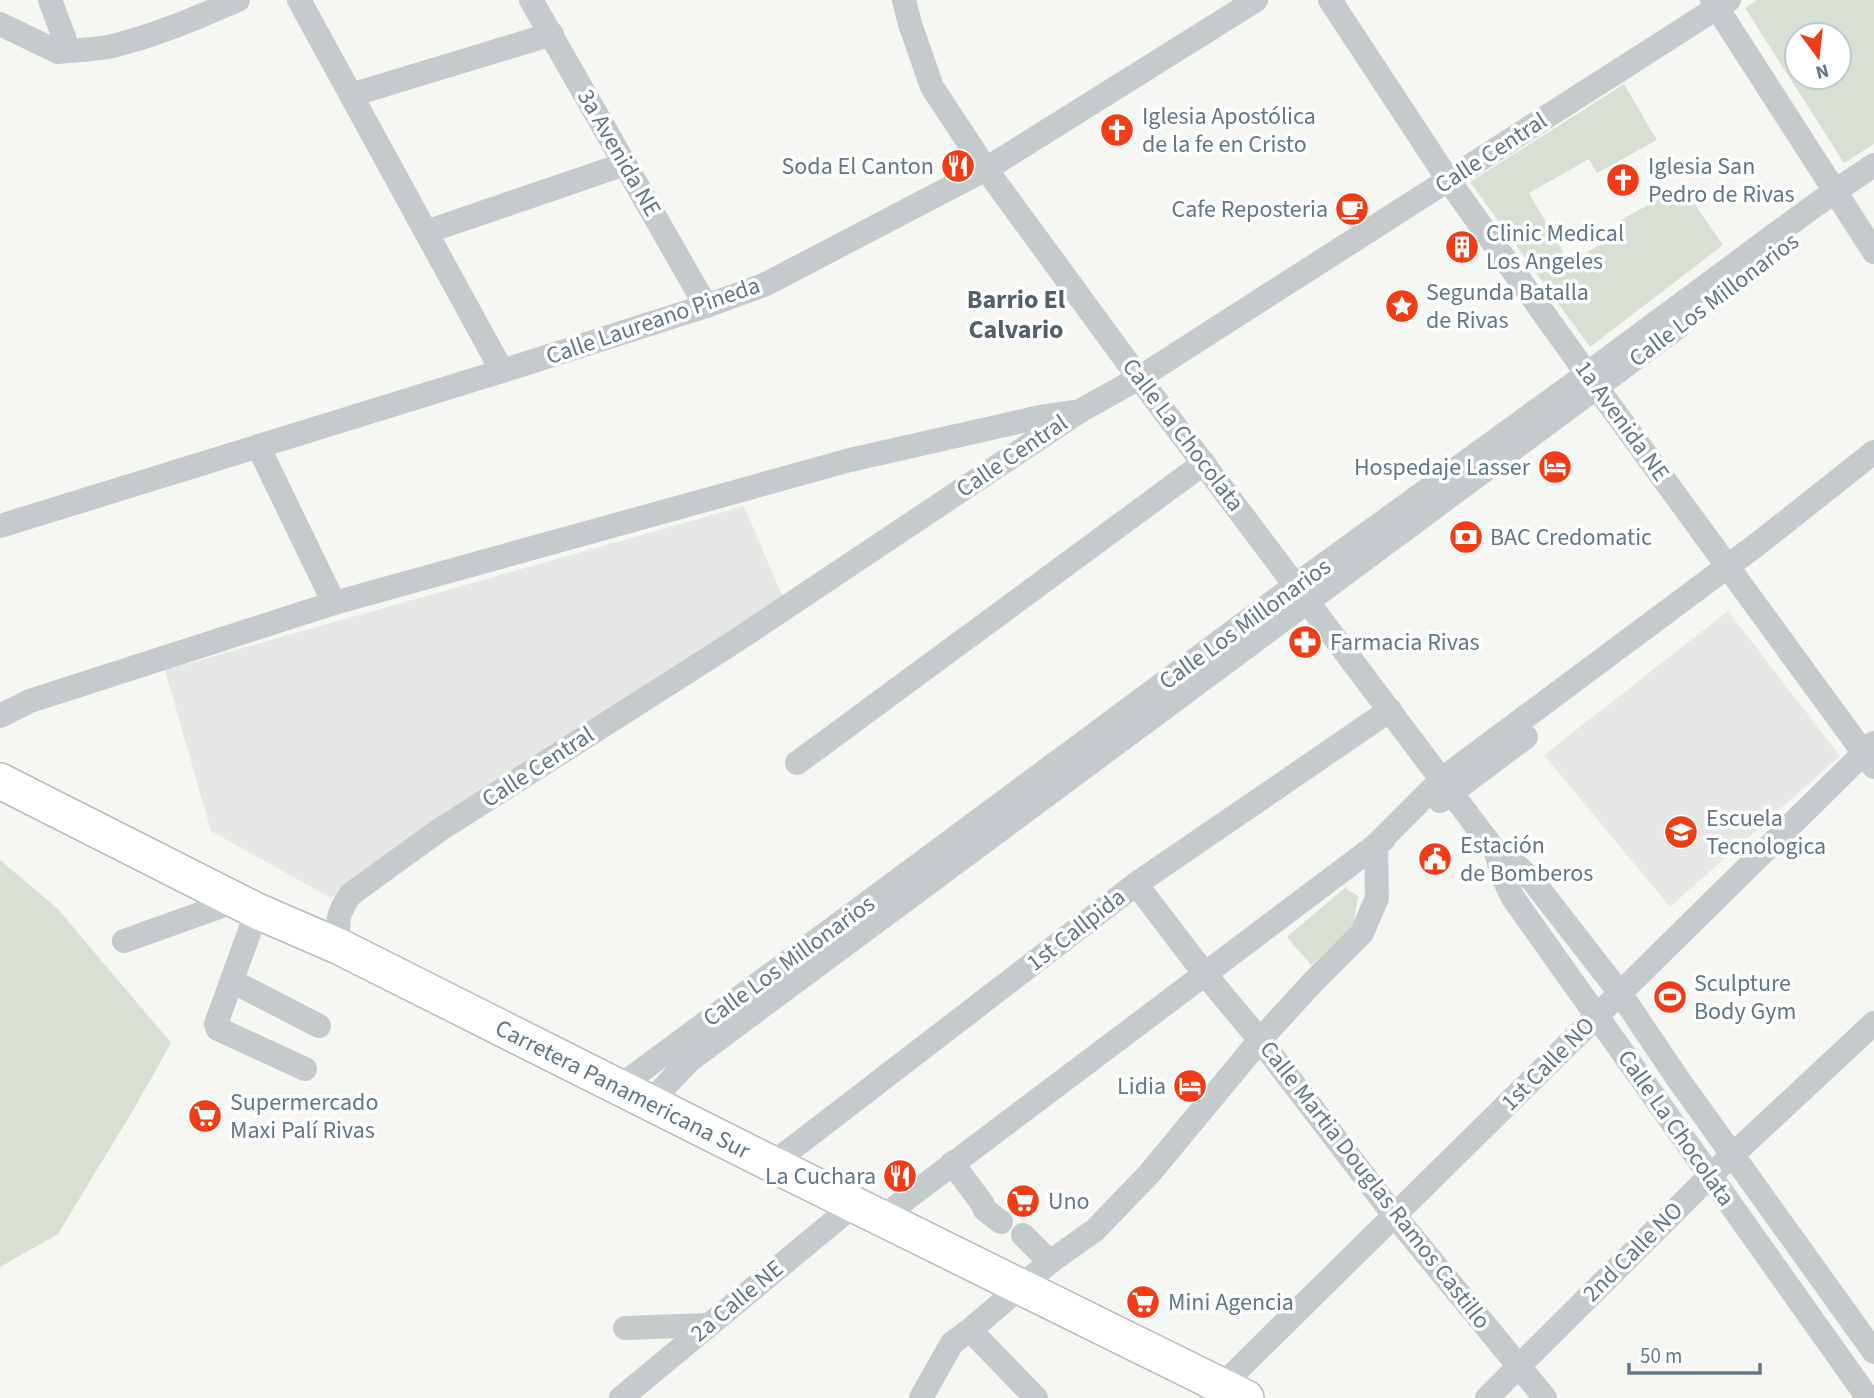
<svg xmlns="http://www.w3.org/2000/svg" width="1874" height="1398" viewBox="0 0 1874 1398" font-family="'Source Sans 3',sans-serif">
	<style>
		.built { fill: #e7e8e6 }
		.green { fill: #d8dfd3; fill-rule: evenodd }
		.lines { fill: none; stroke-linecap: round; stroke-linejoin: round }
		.highway-casing { stroke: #b7bbbe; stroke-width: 38 }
		.minor { stroke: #c5cacc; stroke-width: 24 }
		.highway { stroke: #fff; stroke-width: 35 }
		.labels { text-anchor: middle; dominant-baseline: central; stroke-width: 7; stroke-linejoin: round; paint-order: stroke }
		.poi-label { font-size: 24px; fill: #627886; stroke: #fff; text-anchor: start }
		.street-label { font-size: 24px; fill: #627886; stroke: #fff }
		.neighbourhood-label { font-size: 26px; font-weight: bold; fill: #51616b; stroke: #fff }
	</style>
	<rect width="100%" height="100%" fill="#f6f6f2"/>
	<g class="built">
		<path d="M744,506l41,96 -454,296 -120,-67 -46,-161z"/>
		<path d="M1728,611l112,145 -170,151 -126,-152z"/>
	</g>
	<g class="green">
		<path d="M1757,0h117v144l-30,19 -99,-155zM1797,35h42v42h-42z"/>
		<path d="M1624,84l33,56 -60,33 -8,-14 -60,34 40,69 56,-31 -6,-10 63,-35 41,59 -133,102 -120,-165z"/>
		<path d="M0,860l57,48 114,135 -39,69 -74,122 -58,33z"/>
		<path d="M1345,888l13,8 -5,32 -42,37 -24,-28z"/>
	</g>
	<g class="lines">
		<g class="highway-casing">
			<g id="highway">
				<path id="s1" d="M0,781l257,130 83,36 432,217 474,234"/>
			</g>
		</g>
		<g class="minor">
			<path d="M50,0l19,51"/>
			<path d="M299,0l203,371"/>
			<path d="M531,0l175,306"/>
			<path d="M904,0l6,24 22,63 54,82 153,209 357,474 20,13 17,16 87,112 58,86 196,273"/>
			<path d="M1330,0l119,181 138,193 287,393"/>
			<path d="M1712,0l162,252"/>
			<path d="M0,24l58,28c17,-2 34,-2 50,-5 45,-10 88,-29 130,-47"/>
			<path d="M351,95l201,-61"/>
			<path d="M426,232l199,-68"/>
			<path d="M258,446l76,157"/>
			<path d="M0,526l502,-155 204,-65 58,-21 222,-116 270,-169"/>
			<path d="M0,716l30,-15 304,-98 516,-143 190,-43 33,-5"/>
			<path d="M797,763l407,-300"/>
			<path d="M1440,801l86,-64"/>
			<path d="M1496,852l6,23 11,23 355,500"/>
			<path d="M1136,884l68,89 56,67 134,175 151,183"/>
			<path d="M257,911l-41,113 2,5 87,40"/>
			<path d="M124,941l112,-40"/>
			<path d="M340,947c-3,-24 -4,-33 11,-53l87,-63 293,-187 349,-233 59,-33 590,-378"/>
			<path d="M232,981l87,45"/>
			<path d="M619,1087l677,-502 291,-211 186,-138 62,-45 39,-26"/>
			<path d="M649,1103l41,-43 989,-734"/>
			<path d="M952,1163l30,40 3,7 16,12"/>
			<path d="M772,1164l364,-280 254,-174"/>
			<path d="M881,1218l503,-379"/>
			<path d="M1023,1235l27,27"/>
			<path d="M625,1328l83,-3"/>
			<path d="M970,1330l66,68"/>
			<path d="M1211,1396l663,-653"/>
			<path d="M621,1398l233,-193"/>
			<path d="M921,1398l31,-55 18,-13 80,-68 45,-32 54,-56 111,-134 52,-57 50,-50 15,-35 -1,-53 66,-66 317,-236 115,-91"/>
			<path d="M1487,1398l223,-222 164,-153"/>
		</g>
		<use href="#highway" class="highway"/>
	</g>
	<defs>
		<g id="church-disc" transform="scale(1.75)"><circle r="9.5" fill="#f33c16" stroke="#fff"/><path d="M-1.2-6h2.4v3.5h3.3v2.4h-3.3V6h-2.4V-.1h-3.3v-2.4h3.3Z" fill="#fff"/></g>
		<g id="restaurant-disc" transform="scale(1.75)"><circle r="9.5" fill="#f33c16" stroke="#fff"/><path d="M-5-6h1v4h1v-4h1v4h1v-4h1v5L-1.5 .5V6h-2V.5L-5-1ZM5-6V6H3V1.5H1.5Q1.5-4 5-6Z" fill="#fff"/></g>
		<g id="cafe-disc" transform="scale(1.75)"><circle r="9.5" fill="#f33c16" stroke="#fff"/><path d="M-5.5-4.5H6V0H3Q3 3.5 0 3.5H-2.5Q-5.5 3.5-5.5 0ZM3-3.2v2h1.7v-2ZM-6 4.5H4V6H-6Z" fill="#fff"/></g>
		<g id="building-disc" transform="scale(1.75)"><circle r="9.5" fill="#f33c16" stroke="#fff"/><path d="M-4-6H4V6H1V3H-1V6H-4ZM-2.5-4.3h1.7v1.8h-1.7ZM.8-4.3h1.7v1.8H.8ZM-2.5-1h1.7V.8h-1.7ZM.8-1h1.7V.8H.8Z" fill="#fff"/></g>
		<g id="sight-disc" transform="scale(1.75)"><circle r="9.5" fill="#f33c16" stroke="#fff"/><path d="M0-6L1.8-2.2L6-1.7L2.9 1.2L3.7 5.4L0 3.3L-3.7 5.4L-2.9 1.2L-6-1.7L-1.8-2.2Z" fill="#fff"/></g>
		<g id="hotel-disc" transform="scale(1.75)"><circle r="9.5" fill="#f33c16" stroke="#fff"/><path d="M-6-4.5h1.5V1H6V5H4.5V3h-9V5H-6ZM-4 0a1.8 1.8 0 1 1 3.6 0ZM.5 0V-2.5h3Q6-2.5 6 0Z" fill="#fff"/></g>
		<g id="bank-disc" transform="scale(1.75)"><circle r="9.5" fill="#f33c16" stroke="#fff"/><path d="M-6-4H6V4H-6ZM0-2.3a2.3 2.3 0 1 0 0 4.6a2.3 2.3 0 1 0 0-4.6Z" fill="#fff"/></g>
		<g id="pharmacy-disc" transform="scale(1.75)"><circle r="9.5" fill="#f33c16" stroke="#fff"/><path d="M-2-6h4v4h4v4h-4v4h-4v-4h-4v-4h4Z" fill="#fff"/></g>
		<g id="school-disc" transform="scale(1.75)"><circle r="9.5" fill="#f33c16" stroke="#fff"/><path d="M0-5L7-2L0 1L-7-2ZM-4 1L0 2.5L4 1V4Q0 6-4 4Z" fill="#fff"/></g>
		<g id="civic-disc" transform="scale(1.75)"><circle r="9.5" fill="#f33c16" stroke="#fff"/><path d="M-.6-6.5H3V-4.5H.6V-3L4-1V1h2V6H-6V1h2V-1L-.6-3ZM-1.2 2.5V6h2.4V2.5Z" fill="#fff"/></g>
		<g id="stadium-disc" transform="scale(1.75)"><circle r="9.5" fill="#f33c16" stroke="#fff"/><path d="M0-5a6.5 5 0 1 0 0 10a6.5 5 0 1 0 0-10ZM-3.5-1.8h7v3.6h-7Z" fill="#fff"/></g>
		<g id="supermarket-disc" transform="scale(1.75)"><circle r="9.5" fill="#f33c16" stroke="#fff"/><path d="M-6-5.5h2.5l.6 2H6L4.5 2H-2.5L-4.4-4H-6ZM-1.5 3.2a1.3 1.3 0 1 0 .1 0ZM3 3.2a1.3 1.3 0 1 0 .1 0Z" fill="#fff"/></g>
	</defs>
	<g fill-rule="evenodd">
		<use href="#church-disc" x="1117" y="130"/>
		<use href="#restaurant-disc" x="958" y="166"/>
		<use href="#church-disc" x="1623" y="180"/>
		<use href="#cafe-disc" x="1352" y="209"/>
		<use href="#building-disc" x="1462" y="247"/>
		<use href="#sight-disc" x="1402" y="306"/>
		<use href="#hotel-disc" x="1555" y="467"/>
		<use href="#bank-disc" x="1466" y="537"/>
		<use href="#pharmacy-disc" x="1305" y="642"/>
		<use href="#school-disc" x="1681" y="832"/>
		<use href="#civic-disc" x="1435" y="859"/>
		<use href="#stadium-disc" x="1670" y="997"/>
		<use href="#hotel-disc" x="1190" y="1086"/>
		<use href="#supermarket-disc" x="205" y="1116"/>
		<use href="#restaurant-disc" x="900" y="1176"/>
		<use href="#supermarket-disc" x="1023" y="1201"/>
		<use href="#supermarket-disc" x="1143" y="1302"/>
	</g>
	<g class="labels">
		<g class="poi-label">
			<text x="1142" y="116">Iglesia Apostólica<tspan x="1142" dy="28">de la fe en Cristo</tspan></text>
			<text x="934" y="166" text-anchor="end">Soda El Canton</text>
			<text x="1648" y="166">Iglesia San<tspan x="1648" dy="28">Pedro de Rivas</tspan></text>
			<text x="1328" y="209" text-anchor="end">Cafe Reposteria</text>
			<text x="1486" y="233">Clinic Medical<tspan x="1486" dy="28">Los Angeles</tspan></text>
			<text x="1426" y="292">Segunda Batalla<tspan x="1426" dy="28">de Rivas</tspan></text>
			<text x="1530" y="467" text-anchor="end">Hospedaje Lasser</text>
			<text x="1490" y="537">BAC Credomatic</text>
			<text x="1330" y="642">Farmacia Rivas</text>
			<text x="1706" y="818">Escuela<tspan x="1706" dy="28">Tecnologica</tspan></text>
			<text x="1460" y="845">Estación<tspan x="1460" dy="28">de Bomberos</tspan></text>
			<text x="1694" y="983">Sculpture<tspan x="1694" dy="28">Body Gym</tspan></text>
			<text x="1166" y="1086" text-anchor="end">Lidia</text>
			<text x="230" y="1102">Supermercado<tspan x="230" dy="28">Maxi Palí Rivas</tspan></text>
			<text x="876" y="1176" text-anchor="end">La Cuchara</text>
			<text x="1048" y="1201">Uno</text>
			<text x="1168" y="1302">Mini Agencia</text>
		</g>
		<g class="street-label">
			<text transform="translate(619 153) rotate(60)">3a Avenida NE</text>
			<text transform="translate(1491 153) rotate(-33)">Calle Central</text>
			<text transform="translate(1714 300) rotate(-37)">Calle Los Millonarios</text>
			<text transform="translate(653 321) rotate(-19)">Calle Laureano Pineda</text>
			<text transform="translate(1622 421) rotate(54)">1a Avenida NE</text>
			<text transform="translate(1183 435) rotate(53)">Calle La Chocolata</text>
			<text transform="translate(1012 456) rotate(-34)">Calle Central</text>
			<text transform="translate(1245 624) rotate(-36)">Calle Los Millonarios</text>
			<text transform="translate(538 767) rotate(-33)">Calle Central</text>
			<text transform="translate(1076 930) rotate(-38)">1st Callpida</text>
			<text transform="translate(789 961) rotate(-36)">Calle Los Millonarios</text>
			<text transform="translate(1548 1064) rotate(-45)">1st Calle NO</text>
			<text stroke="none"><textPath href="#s1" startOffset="695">Carretera Panamericana Sur</textPath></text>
			<text transform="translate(1676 1128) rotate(55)">Calle La Chocolata</text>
			<text transform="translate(1375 1185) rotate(52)">Calle Martia Douglas Ramos Castillo</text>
			<text transform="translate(1633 1252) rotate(-45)">2nd Calle NO</text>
			<text transform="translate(737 1301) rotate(-40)">2a Calle NE</text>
		</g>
		<g class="neighbourhood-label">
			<text x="1016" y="299">Barrio El<tspan x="1016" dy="30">Calvario</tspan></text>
		</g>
	</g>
	<g transform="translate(1818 56) rotate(165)"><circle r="33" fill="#ffffff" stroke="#c0c9cf" stroke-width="2"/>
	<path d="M0-5L12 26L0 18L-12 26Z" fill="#f33c16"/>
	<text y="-10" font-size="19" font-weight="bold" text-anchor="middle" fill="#627886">N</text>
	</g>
	<path d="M1629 1363v10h131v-10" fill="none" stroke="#627886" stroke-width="3.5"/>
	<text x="1640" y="1363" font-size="21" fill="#627886" stroke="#ffffff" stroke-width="5" paint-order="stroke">50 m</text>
</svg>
